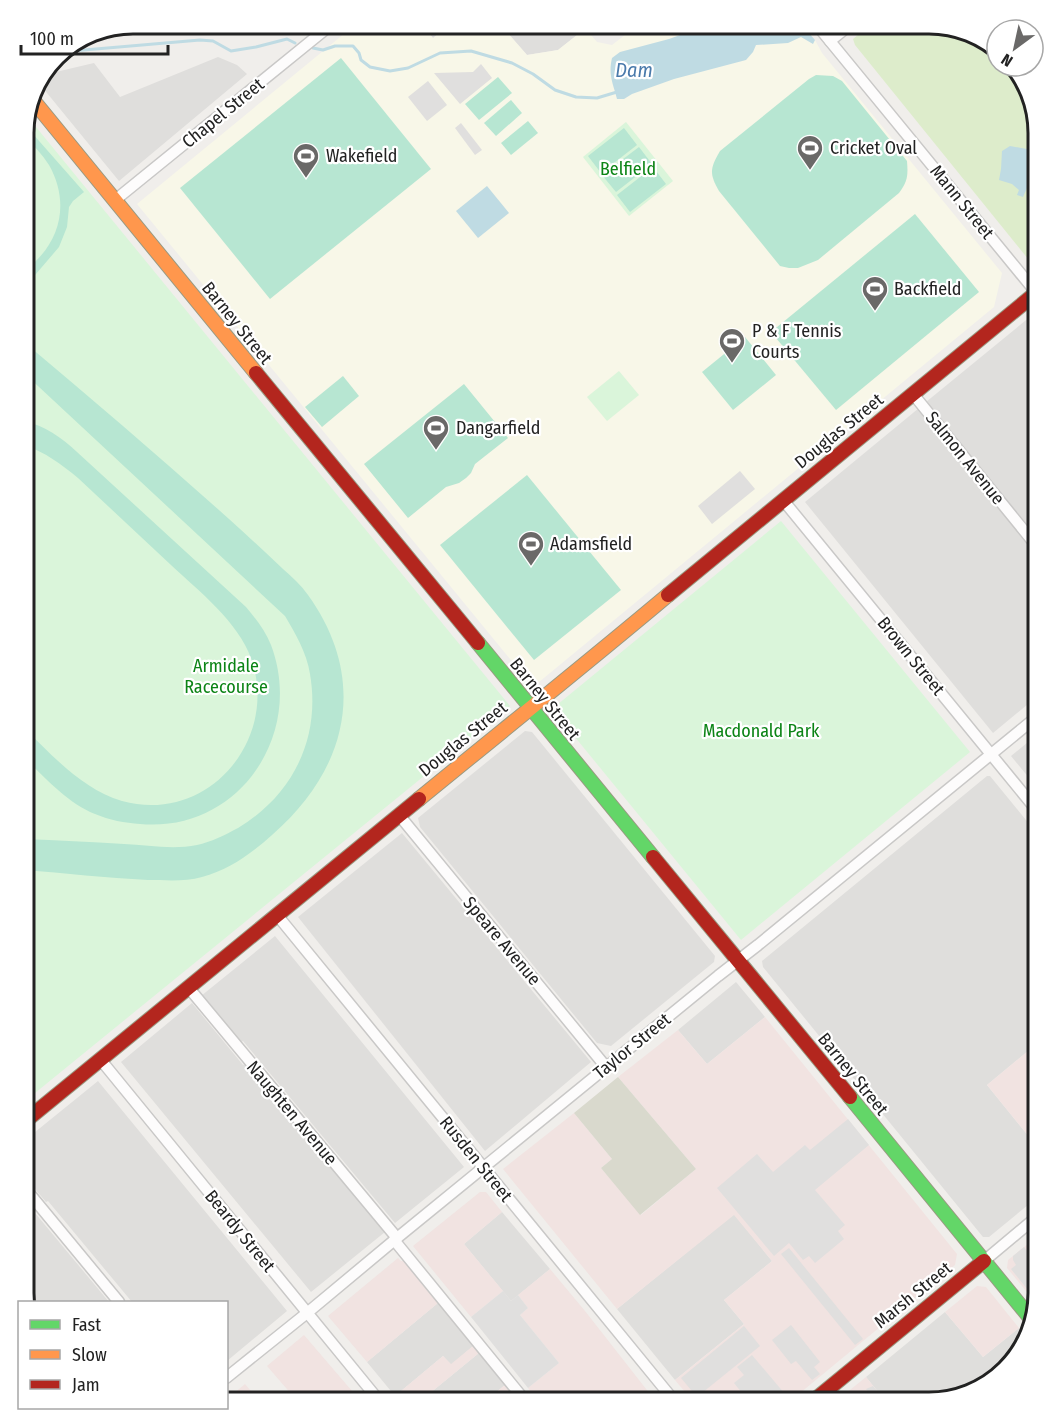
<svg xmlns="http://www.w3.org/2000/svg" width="1063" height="1427" viewBox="0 0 1063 1427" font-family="'Fira Sans Condensed',sans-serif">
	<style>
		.residential { fill: #dfdedc }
		.commercial { fill: #f1e3e1 }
		.education { fill: #f8f7e8 }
		.construction { fill: #d9d9cd }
		.grass { fill: #ddeccb }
		.park { fill: #daf5da }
		.pitch { fill: #b7e6d2 }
		.parking { fill: #e0dfde }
		.water { fill: #bfdbe3 }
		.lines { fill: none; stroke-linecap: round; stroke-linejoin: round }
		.stream { stroke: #bfdbe3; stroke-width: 3 }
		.street-casing { stroke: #c9c8c7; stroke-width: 13 }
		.fast-casing { stroke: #999a82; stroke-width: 16 }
		.slow-casing { stroke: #999a82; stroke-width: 16 }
		.jam-casing { stroke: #999a82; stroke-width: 16 }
		.street { stroke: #fdfcfc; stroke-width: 10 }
		.fast { stroke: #63d668; stroke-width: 14 }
		.slow { stroke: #ff974d; stroke-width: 14 }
		.jam { stroke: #b3261e; stroke-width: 14 }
		.labels { text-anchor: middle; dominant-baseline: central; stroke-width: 4.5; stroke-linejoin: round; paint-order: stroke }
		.street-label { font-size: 18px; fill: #222; stroke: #fff }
		.poi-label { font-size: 18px; fill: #222; stroke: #fff; text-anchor: start }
		.park-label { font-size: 18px; fill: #0c8416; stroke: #fff }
		.water-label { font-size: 20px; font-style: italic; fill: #4a7aab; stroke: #fff }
		.rim { fill: none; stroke: #222; stroke-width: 3 }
	</style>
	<rect width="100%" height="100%" fill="#f0eeeb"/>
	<g class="residential">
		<path d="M134,24h107l-138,12z"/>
		<path d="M421,24h29l-17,14z"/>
		<path d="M500,24h91l-33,26 -31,5z"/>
		<path d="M218,57l19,8 10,9 -128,107 -81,-99 5,-7 51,-12 26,34z"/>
		<path d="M1031,316l8,2v221l-113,-137z"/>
		<path d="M919,408l120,148v139l-46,38 -188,-231z"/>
		<path d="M525,731l7,1 183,224 -1,6 -103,84 -14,-3 -177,-216 -2,-9z"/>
		<path d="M1039,733v57l-28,-34z"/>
		<path d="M987,776h3l49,60v206l-52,43 52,64v47l-50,41h-6l-220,-270 -1,-6z"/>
		<path d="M402,833l189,229 -106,89 -187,-234z"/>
		<path d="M275,936l189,231 -69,56 -152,-182 -4,2 -38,-47z"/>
		<path d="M736,982l29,35 -58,47 -29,-34z"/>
		<path d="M192,1003l51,62 3,-2 139,169 -74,60 -190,-230z"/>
		<path d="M98,1081l189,230 -60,50 -1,-59h-94l-84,-101 -2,1 -22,-26v-35z"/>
		<path d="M24,1194l13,15 -2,4 74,89h-82l-3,-9z"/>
		<path d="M502,1212l48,57 -39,32 -47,-57z"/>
		<path d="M734,1214l38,47 -48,39 20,24 -69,56 -58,-71z"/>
		<path d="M438,1303l35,43 -22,19 -8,-9 -48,40 -28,-34z"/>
		<path d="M945,1312l38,45 36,-29 8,10 -3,10 -34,37 -61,18h-42l-21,-26z"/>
		<path d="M479,1353l26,32 -22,18h-65z"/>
	</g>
	<g class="commercial">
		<path d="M765,1017l192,237 -2,11 -167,138h-94l-19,-23 69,-56 -20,-24 48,-39 -38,-46 -117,94 -114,-140 71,-56 38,46 -11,9 40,47 55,-46 -78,-92 60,-47 29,34z"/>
		<path d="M1039,1042v107l-52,-64z"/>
		<path d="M480,1192h6l16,20 -38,32 39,47 -32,26 -58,-71z"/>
		<path d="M1039,1235v58l-3,10 -29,-35 1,-8z"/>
		<path d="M398,1258l3,3h4l33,42 -71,59 -39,-46z"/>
		<path d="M550,1269l35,42 72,92h-117l-12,-15 31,-25 -39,-48 8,-7 -10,-13z"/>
		<path d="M977,1286l9,1 33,41 -36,29 -38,-45z"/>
		<path d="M304,1335l54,63 4,5h-63l-32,-37z"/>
		<path d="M473,1346l6,7 -61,50h-17l-6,-7 48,-40 8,8z"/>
		<path d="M866,1377l21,26h-53z"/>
		<path d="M245,1384l16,19h-34v-4z"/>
		<path d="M505,1385l15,18h-37l12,-10z"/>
	</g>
	<path class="education" d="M356,24h65l12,14 17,-14h50l27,31 31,-5 33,-26h4l-4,11 6,7 15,3 27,-21h162l14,16 7,13 180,220 -8,34 -461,380 -396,-483z"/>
	<path class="construction" d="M618,1077l78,92 -56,46 -39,-47 11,-9 -38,-46z"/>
	<path class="grass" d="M871,24h65l48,15 13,12v15h16l8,7 18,61v126l-6,5 -178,-220 -2,-6z"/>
	<g class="park">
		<path d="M27,116l483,590 -486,396v-976z"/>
		<path d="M626,122l47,59 -44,35 -46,-59z"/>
		<path d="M619,371l20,24 -32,26 -20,-24z"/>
		<path d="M781,521l189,231 -229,188 -189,-231z"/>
	</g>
	<g class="pitch">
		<path d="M341,58l90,111 -161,130 -90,-111z"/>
		<path d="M816,75l17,1 9,5 65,80c1,14 1,20 -8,32l-81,67 -20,8h-9l-9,-2 -61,-75c-10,-17 -9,-23 1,-40l89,-72z"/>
		<path d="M498,77l14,16 -33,27 -14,-16z"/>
		<path d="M511,100l11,13 -26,23 -12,-13z"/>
		<path d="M528,121l10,12 -27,22 -10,-12z"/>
		<path d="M25,125l59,67 -11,9 -4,6 -2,20 -8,20 -35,41v-17c36,-26 47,-67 25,-106 -7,-11 -16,-20 -25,-29z"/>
		<path d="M624,128l13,17 -36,28 -13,-17z"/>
		<path d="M639,147l13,17 -36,28 -14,-17z"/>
		<path d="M653,167l13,17 -36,28 -13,-17z"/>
		<path d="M915,214l64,78 -143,118 -65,-78z"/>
		<path d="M745,337l31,38 -43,35 -31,-38z"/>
		<path d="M24,342c69,58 138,117 205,177 18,16 36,33 54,50 9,8 18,16 25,26 61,85 40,174 -36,240 -20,18 -43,35 -70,42 -17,5 -37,3 -54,3 -42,-2 -83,-7 -124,-10v-31c33,1 67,3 100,5 23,1 49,6 73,1 14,-3 28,-10 41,-17 55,-33 83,-90 72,-154 -3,-21 -15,-41 -25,-58l-261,-243z"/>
		<path d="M343,376l16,20 -37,31 -17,-20z"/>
		<path d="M464,384l44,54 -33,26 -4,9 -5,5 -7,5 -13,4 -38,31 -44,-54z"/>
		<path d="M24,421c21,5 37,16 53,31l169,155c10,12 19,23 25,38 34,90 -33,188 -131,179 -15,-1 -31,-4 -45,-10 -28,-11 -49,-36 -71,-56v-30c29,28 58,61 98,73 86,24 158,-62 129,-143 -13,-36 -52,-67 -80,-93 -31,-29 -62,-58 -93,-87 -17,-14 -33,-26 -54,-33z"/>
		<path d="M527,475l94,115 -87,70 -94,-115z"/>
	</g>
	<g class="parking">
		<path d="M481,64l11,14 -32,26 -26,-31 39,-1z"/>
		<path d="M428,81l19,24 -20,16 -19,-24z"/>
		<path d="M461,123l21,27 -7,5 -20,-27z"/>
		<path d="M740,471l15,18 -43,35 -14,-18z"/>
		<path d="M848,1119l21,26 -54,45 30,35 -7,6 6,8 -29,24 -6,-7 -6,4 -14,-17 -15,13 -57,-68 40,-34 16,18 32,-27 5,5z"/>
		<path d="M1024,1247l15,18v28l-3,7 -25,-31 5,-4 -3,-5v-4z"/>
		<path d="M789,1248l74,91 -8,6 -74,-91z"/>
		<path d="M503,1291l8,10 7,-6 10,13 -8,7 39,48 -31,25 -57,-71z"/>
		<path d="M791,1325l29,37 -6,5 6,7 -8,6 -16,-19 -5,3 -19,-24z"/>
		<path d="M744,1326l16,20 -63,51 -16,-19z"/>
		<path d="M752,1355l38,45 -4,3h-19l-5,-6 -7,6h-5l-16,-20 10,-8 -7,-8z"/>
		<path d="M873,1386l14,17h-10l-11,-14z"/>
	</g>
	<g class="water">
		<path d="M795,25l7,6 7,2 6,7 -2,4 -12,-7 -13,6 -32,2 -3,7 -7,8 -72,19 -42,15 -8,5h-7c-4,-16 -9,-24 -5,-41l8,-6 49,-13 25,-9 18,-1 14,-2h9l12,5h6c10,-8 19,-4 31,-5 4,0 8,-1 11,-2z"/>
		<path d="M1010,146l17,3 12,-1v35l-4,6 -8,-1 -4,9 -6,-2 2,-5 -7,-6 -13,-4 2,-11 1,-18z"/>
		<path d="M487,186l22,27 -31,25 -22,-27z"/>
	</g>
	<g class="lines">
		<g class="stream">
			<path d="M912,24l26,1"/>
			<path d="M855,29l20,1 11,-4 1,-2"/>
			<path d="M313,48l10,2 12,-4h18l6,7 2,7 9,7 20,4 18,-3 32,-15 31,-2 41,12 21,11 22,16 21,7 21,1 20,-6"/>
			<path d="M61,52l139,-12 13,1 18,10 25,-4 31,-8 8,4"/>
		</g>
		<g class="street-casing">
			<g id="street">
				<path d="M606,24l1,4"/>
				<path d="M816,24l223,272"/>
				<path d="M830,41l21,-17"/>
				<path d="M114,201l218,-177"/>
				<path d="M913,394l126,155"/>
				<path d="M783,500l256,313"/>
				<path d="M399,815l207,252"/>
				<path d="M277,915l399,488"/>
				<path d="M188,987l209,251"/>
				<path d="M100,1059l281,344"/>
				<path d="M24,1187l95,115"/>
				<path d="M394,1240l133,163"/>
				<path d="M984,1261l55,-46"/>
				<path d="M226,1378l81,-65 90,-75 321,-262 40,-31 281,-230"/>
			</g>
		</g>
		<g class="fast-casing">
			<g id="fast">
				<path d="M478,643l175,214"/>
				<path d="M850,1097l182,223"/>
			</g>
		</g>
		<g class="slow-casing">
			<g id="slow">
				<path d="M32,99l224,274"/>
				<path d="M419,799c83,-68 167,-135 249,-204"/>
			</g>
		</g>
		<g class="jam-casing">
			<g id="jam">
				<path d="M256,373l222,270"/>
				<path d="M668,595l368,-302"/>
				<path d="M653,857l197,240"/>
				<path d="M24,1122l395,-323"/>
				<path d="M811,1403l173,-142"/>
			</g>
		</g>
		<use href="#street" class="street"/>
		<use href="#fast" class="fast"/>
		<use href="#slow" class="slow"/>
		<use href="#jam" class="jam"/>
	</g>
	<defs>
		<g id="stadium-pin" transform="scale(1.35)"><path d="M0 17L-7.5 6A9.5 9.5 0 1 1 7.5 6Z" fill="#6a6968" stroke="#fff"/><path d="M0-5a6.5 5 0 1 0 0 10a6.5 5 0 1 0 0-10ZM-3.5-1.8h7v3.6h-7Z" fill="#fff"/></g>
	</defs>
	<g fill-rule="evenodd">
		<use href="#stadium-pin" x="810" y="148"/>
		<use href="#stadium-pin" x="306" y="156"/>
		<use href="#stadium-pin" x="875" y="289"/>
		<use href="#stadium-pin" x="732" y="341"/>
		<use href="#stadium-pin" x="436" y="428"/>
		<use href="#stadium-pin" x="531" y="544"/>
	</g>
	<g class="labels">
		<g class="street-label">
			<text transform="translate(223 113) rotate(-39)">Chapel Street</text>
			<text transform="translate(962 202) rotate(51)">Mann Street</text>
			<text transform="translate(237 323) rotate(51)">Barney Street</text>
			<text transform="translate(839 431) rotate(-39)">Douglas Street</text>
			<text transform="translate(965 458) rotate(51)">Salmon Avenue</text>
			<text transform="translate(911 656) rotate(51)">Brown Street</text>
			<text transform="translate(545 699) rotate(51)">Barney Street</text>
			<text transform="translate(463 739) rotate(-39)">Douglas Street</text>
			<text transform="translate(502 941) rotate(50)">Speare Avenue</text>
			<text transform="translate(632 1046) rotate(-39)">Taylor Street</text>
			<text transform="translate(853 1074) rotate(51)">Barney Street</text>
			<text transform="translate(292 1113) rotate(50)">Naughten Avenue</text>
			<text transform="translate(476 1159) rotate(51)">Rusden Street</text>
			<text transform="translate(240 1231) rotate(51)">Beardy Street</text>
			<text transform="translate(913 1295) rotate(-39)">Marsh Street</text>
		</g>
		<g class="poi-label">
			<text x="830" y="148">Cricket Oval</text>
			<text x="326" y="156">Wakefield</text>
			<text x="894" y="289">Backfield</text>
			<text x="752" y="331">P &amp; F Tennis<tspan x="752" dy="21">Courts</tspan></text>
			<text x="456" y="428">Dangarfield</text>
			<text x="550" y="544">Adamsfield</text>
		</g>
		<g class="park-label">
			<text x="628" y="169">Belfield</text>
			<text x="226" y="666">Armidale<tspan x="226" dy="21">Racecourse</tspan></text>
			<text x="761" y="731">Macdonald Park</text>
		</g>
		<g class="water-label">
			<text x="634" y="70">Dam</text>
		</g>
	</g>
	<path d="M0 0H1063V1427H0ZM133 34H929A99 99 0 0 1 1028 133V1293A99 99 0 0 1 929 1392H133A99 99 0 0 1 34 1293V133A99 99 0 0 1 133 34Z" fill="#fff" fill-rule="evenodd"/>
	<path class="rim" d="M133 34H929A99 99 0 0 1 1028 133V1293A99 99 0 0 1 929 1392H133A99 99 0 0 1 34 1293V133A99 99 0 0 1 133 34Z"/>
	<rect x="18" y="1301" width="210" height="108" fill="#ffffff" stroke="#a7a7a7" stroke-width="1.5"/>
	<rect x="30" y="1320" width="30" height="9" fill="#63d668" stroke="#a7a7a7" stroke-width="1.5"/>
	<text x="72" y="1331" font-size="18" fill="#222222">Fast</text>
	<rect x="30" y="1350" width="30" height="9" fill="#ff974d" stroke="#a7a7a7" stroke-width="1.5"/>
	<text x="72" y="1361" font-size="18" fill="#222222">Slow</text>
	<rect x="30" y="1380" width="30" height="9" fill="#b3261e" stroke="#a7a7a7" stroke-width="1.5"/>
	<text x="72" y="1391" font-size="18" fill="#222222">Jam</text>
	<g transform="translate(1015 48) rotate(213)"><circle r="28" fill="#ffffff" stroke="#a7a7a7" stroke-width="1.5"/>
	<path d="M0-4.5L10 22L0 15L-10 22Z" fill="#6a6968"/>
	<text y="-9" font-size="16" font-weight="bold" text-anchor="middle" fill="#222222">N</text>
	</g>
	<path d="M21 45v9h147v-9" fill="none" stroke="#222222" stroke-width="3"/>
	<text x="30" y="45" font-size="18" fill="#222222" stroke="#ffffff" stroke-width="4.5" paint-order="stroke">100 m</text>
</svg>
